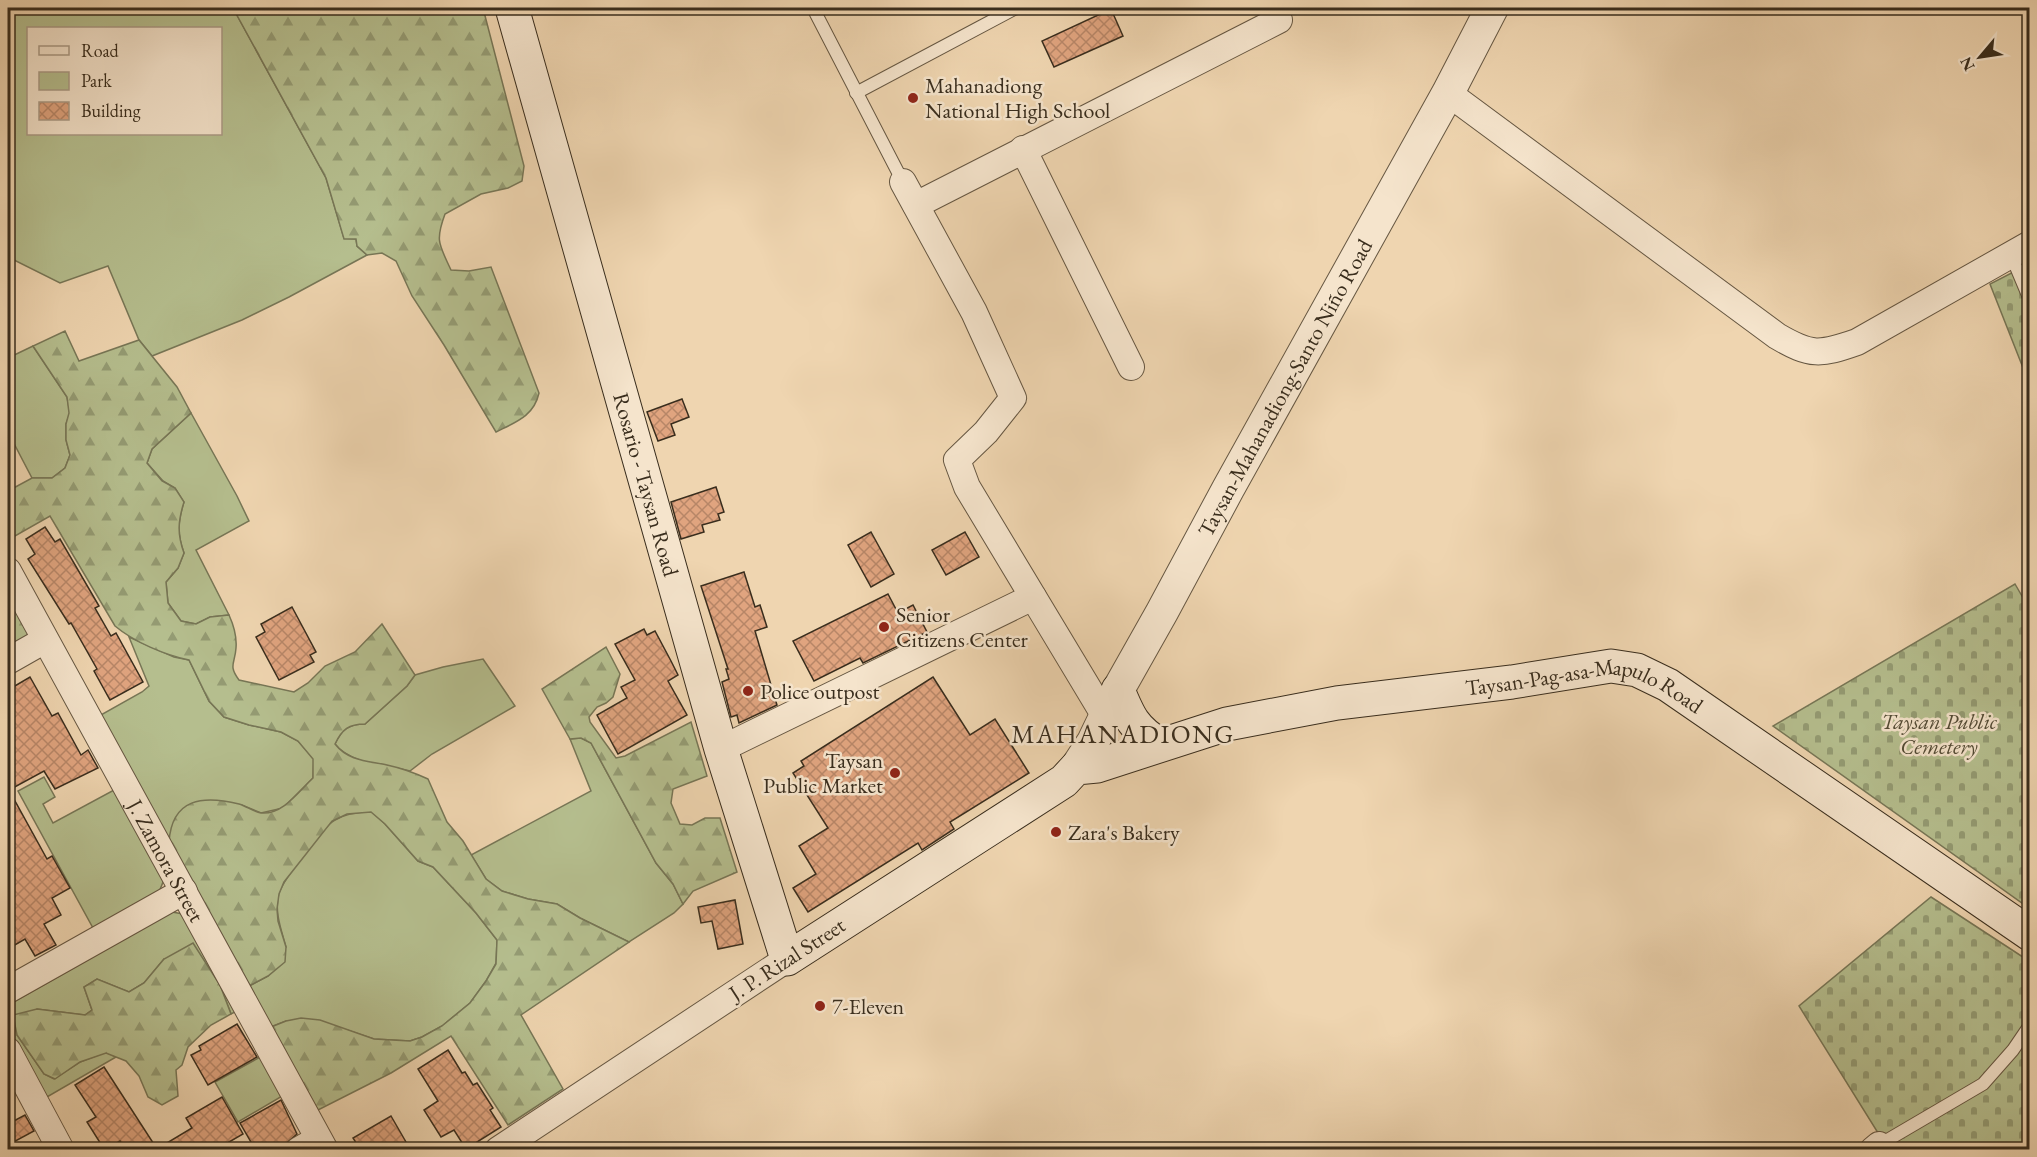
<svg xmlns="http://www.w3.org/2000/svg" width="2037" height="1157" viewBox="0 0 2037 1157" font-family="'EB Garamond',serif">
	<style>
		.green { fill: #b5be8e; stroke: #777656; stroke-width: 1.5; fill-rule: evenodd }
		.forest { fill: url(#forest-firs); stroke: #777656; stroke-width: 1.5 }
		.cemetery { fill: url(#cemetery-stones); stroke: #777656; stroke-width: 1.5 }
		.building { fill: url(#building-cross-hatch); stroke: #392d1d; stroke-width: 1.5 }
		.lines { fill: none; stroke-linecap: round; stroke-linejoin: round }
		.service-casing { stroke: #665742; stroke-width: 14 }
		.minor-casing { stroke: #665742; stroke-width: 28 }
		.tertiary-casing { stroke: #665742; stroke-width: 34 }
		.secondary-casing { stroke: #392d1d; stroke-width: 35 }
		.service { stroke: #f5e4cc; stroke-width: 12 }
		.minor { stroke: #f5e4cc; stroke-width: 26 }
		.tertiary { stroke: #f5e4cc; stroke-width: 32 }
		.secondary { stroke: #f5e4cc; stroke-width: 33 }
		.poi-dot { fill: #8f2418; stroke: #f5e4cc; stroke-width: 2 }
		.labels { text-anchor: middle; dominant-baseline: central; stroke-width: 5; stroke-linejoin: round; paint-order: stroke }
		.poi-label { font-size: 22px; fill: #392d1d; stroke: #f5e4cc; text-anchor: start }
		.street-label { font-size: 22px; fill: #392d1d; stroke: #f5e4cc }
		.park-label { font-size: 22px; font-style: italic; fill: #524a34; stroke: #f5e4cc }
		.quarter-label { font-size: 26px; letter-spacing: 1.5px; fill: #392d1d; stroke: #f5e4cc }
	</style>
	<defs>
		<pattern id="forest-firs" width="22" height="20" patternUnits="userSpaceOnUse" patternTransform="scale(1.5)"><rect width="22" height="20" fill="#b5be8e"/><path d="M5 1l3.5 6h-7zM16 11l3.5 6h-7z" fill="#949b73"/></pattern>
		<pattern id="cemetery-stones" width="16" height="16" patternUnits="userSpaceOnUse" patternTransform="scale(1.5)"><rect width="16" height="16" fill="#b5be8e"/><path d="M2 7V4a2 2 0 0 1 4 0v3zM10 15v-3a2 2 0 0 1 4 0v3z" fill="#949b73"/></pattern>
		<pattern id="building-cross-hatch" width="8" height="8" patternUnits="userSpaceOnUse" patternTransform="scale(1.5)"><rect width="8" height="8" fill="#e0a47f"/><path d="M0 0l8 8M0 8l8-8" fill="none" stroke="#b78667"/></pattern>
	</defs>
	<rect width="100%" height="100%" fill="#efd5b0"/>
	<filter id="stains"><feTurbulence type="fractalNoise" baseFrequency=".00333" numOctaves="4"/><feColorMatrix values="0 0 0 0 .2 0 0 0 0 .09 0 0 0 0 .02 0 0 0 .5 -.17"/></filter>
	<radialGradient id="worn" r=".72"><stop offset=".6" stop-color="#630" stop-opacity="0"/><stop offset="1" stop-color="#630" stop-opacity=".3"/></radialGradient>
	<g class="green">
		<path d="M8,8h225l93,170 18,60 12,1 1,7 10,9 -78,42 -47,23 -90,36 -13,-16 -31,-74 -48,17 -52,-26zM28,28h192v106h-192z"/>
		<path d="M33,346l34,51 3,16 -4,11v16l4,15 -5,13 -13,10h-20l-24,-46v-74z"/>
		<path d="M191,413l46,83 12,25 -53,29 33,65 -19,2 -14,7 -15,-3 -13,-18 -2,-21 12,-14 6,-15c-7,-19 -6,-32 0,-51l-9,-14 -12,-7 -16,-18 5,-14z"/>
		<path d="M129,637l45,20 15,3 20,41 15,16 25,8 32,7 17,9 16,18 -1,19 -30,30 -22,5 -19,-8 -73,37 -70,-126 43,-24 7,-6z"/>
		<path d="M483,659l32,47 -83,48 -22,17c-24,-6 -60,-7 -75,-27 7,-15 14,-20 30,-20l42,-38 8,-11 28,-8z"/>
		<path d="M581,738l10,5 65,120 17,21 10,20 -9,9 -45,29 -49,-24 -23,-14 -29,-5 -26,-8 -16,-12 -15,-24 120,-64 -21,-52z"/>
		<path d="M44,777l11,20 -12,7 10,19 61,-33 49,87v5l-4,10 -66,36 -75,-137z"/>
		<path d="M371,811l14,13 33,37 15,6 43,46 21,27 -1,23 -10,18 -16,22 -28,23 -20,11 -12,4 -36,-2 -27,-9 -61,-9 -15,6 -22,-41 19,-10 18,-29c-5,-18 -12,-36 -7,-54 5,-14 44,-67 56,-73 12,-7 23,-7 36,-9z"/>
		<path d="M172,912l11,2 54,97 -6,3 -11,-29 -56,-26 -20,24 -15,9 -32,-13 -13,8 8,23 -7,5 -48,-6 -20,26 27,39 10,5 26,-17 26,-10 10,5 -69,40 -39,-65v-27z"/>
		<path d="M262,1056l22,39 -46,27 -23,-40z"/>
	</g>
	<g class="forest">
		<path d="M233,8h250l41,158 -2,15 -14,7 -27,6 -36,20c-10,27 -6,30 6,56l18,1 22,-4 48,126c-5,23 -23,29 -43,39l-52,-87 -32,-49 -16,-35 -14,-8 -15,2 -10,-9 -1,-7h-12l-18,-61z"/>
		<path d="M65,331l14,30 60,-21 38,47 14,26 -39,36 -5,14 15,18 13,7 9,14c-6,19 -7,32 0,51l-6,15 -12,14 2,21 13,18 15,3 14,-7 19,-2c5,11 8,21 7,33 -1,16 -8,17 3,32l55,12 14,-9 17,-17 30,-14 27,-28 33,51 -8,11 -42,38c-16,0 -23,5 -30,20 13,17 33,17 52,21 14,3 28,8 41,14l19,43 16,19 23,38 16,12 26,8 29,5 23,14 49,24 -108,73 42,74 -55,36 -57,-89 -60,37 -73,37 -47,-83 15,-6 15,-3 19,2 54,19 36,2 12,-4 20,-11 28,-23 16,-22 10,-17 1,-24 -21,-27 -43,-46 -15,-6 -33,-37 -14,-12 -24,2 -15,7 -48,61 -5,12 -2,15 1,12 8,26 -1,15 -17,14 -19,10 -80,-144c3,-44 34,-47 70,-38 7,2 15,8 22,9 22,2 38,-22 52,-35v-19l-15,-18 -17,-9 -32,-7 -25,-8 -15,-16 -20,-41c-24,-5 -55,-18 -74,-34l-65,-110 -42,24v-49l24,-13h20l13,-10 5,-13 -4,-15v-16l3,-11 -2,-16 -34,-51z"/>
		<path d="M8,593l20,40 -1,5 -19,12z"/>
		<path d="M606,647l14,27 -7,23 -7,6 -9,4 -8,10 1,5 26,36 9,-2 66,-34 16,54 -34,13 -2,14 9,21 12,1 13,-7h15l17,54 -44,19 -10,13 -10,-20 -17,-21 -65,-120 -10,-5 -11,1 -28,-50z"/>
		<path d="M193,943l27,42 11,29 -20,11 -23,22 -6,18 -6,5 2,26 -16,9 -14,-8 -9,-21 -13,-15 -20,-8 -26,9 -25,17 -11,-5 -27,-39 -4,-20 24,-6 48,6 7,-5 -8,-23 13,-8 32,13 15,-9 20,-24z"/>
	</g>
	<g class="cemetery">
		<path d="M2029,264v119l-39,-99z"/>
		<path d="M2015,584l15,26 -1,298 -256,-182z"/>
		<path d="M1931,897l98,64v188h-141l-89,-143z"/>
	</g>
	<g class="building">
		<path d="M1111,9l12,27 -69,31 -12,-26z"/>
		<path d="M682,399l7,18 -18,7 4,11 -17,6 -11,-29z"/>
		<path d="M716,487l8,25 -6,2 2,6 -18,5 2,7 -23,7 -10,-37z"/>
		<path d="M45,527l10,15 5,-3 39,67 -4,2 16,28 5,-3 27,49 -33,18 -16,-29 3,-2 -26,-46 -2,1 -41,-65 7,-5 -9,-15z"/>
		<path d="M871,532l23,42 -23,13 -23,-42z"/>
		<path d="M965,532l14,25 -33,18 -14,-25z"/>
		<path d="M744,572l11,35 5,-2 7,22 -12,4 22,74 -38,18 -2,-8 -6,2 -9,-35 7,-3 -3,-10h2l-27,-83z"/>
		<path d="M888,594l10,19 15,-8 14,27 -64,31 -3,-5 -46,23 -21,-40z"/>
		<path d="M292,607l24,45 -6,3 4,7 -35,18 -23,-43 9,-5 -4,-8z"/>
		<path d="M644,629l3,6 8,-4 16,30 7,14 -10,6 19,34 -69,39 -21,-39 30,-17 -6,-11 14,-7 -20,-36z"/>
		<path d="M30,677l22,39 6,-3 23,42 7,-5 10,18 -43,21 -11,-18 -35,19 38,69 5,-3 18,32 -18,10 9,17 -17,9 12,21 -21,11 -10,-17 -17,10v-259z"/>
		<path d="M933,677l37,58 25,-16 34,54 -79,49 4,7 -32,21 -4,-7 -110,69 -15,-24 23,-14 -17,-28 29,-18 -35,-55 11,-7 -3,-5z"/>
		<path d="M735,900l8,44 -25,5 -6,-28 -11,2 -3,-16z"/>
		<path d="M237,1024l20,33 -49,28 -17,-30 10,-5 -2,-4z"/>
		<path d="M448,1050l14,23 3,-1 8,13 4,-2 16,25 -3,2 11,17 -35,22 -12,-19 -13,7 -17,-27 14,-9 -20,-32z"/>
		<path d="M104,1067l53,82 35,-21 -6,-10 36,-21 21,37 -26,15h-92l-5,-8 -13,8h-3l-17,-27 9,-5 -21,-32z"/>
		<path d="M281,1100l16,34 -17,15h-25l-15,-26z"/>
		<path d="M25,1115l9,16 -26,14v-21z"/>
		<path d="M391,1116l19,33h-50l-7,-11z"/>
	</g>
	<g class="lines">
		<g class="service-casing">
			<g id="service">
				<path d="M813,8l90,174"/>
				<path d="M856,93l160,-85"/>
				<path d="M2011,255l19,45"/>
				<path d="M1879,1145l104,-61 30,-34 17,-25"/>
			</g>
		</g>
		<g class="minor-casing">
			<g id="minor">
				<path d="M1448,93l329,243c34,20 43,19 80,6l173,-98"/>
				<path d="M1023,149l108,218"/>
				<path d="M903,182l71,130 39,86 -27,34 -29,28 10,27 139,231"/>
				<path d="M916,205l363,-185"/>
				<path id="s1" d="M8,571l317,579"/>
				<path d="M8,661l37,-21"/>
				<path d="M721,749l312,-152"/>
				<path d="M8,990l176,-99"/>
				<path d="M8,1051l53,99"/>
				<path d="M299,1150l19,-11"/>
				<path d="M498,1150l289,-191"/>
				<path d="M1873,1150l6,-5"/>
			</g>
		</g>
		<g class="tertiary-casing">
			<g id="tertiary">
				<path id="s2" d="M1076,768l17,-26 25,-52 44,-78 66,-123 220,-396 44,-85"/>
			</g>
		</g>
		<g class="secondary-casing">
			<g id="secondary">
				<path id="s3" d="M512,8l209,741 66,210 277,-178 12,-13 21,-2 130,-42 110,-21 175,-21 99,-16 26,4 31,15 362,249"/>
				<path d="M1118,690c11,27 16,39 42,55"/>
			</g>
		</g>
		<use href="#service" class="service"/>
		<use href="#minor" class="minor"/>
		<use href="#tertiary" class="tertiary"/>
		<use href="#secondary" class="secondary"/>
	</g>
	<g class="poi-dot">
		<circle cx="913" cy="98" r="6"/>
		<circle cx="884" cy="627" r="6"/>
		<circle cx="748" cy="691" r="6"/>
		<circle cx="895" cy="773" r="6"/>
		<circle cx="1056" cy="832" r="6"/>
		<circle cx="820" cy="1006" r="6"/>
	</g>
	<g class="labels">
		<g class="poi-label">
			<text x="925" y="85">Mahanadiong<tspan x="925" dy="25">National High School</tspan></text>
			<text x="896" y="614">Senior<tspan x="896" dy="25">Citizens Center</tspan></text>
			<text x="760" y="691">Police outpost</text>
			<text x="883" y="760" text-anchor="end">Taysan<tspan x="883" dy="25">Public Market</tspan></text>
			<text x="1068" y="832">Zara's Bakery</text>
			<text x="832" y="1006">7-Eleven</text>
		</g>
		<g class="street-label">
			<text stroke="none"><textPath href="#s2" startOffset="434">Taysan-Mahanadiong-Santo Niño Road</textPath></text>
			<text stroke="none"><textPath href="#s3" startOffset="495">Rosario - Taysan Road</textPath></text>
			<text stroke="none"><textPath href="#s3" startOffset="1860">Taysan-Pag-asa-Mapulo Road</textPath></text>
			<text stroke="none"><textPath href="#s1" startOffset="330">J. Zamora Street</textPath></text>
			<text transform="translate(787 959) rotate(-33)">J. P. Rizal Street</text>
		</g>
		<g class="park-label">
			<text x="1939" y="721">Taysan Public<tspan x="1939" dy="25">Cemetery</tspan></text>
		</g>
		<g class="quarter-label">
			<text x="1123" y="734">MAHANADIONG</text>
		</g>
	</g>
	<rect width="2037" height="1157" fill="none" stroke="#efd5b0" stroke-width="30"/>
	<rect x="9" y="9" width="2019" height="1139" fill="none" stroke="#392d1d" stroke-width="3"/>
	<rect x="15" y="15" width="2007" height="1127" fill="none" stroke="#392d1d" stroke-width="1.5"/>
	<rect x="27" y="27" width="195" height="108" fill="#f5e4cc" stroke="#aa9b86" stroke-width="1.5"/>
	<rect x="39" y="46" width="30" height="9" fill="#f5e4cc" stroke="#aa9b86" stroke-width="1.5"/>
	<text x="81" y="57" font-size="18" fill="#392d1d">Road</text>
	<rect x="39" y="72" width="30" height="18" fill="#b5be8e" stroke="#aa9b86" stroke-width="1.5"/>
	<text x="81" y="87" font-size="18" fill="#392d1d">Park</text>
	<rect x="39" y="102" width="30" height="18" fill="url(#building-cross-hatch)" stroke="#aa9b86" stroke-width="1.5"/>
	<text x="81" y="117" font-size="18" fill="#392d1d">Building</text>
	<g transform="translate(1980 57) rotate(241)" stroke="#f5e4cc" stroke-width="4.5" paint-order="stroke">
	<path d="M0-4.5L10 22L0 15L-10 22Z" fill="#392d1d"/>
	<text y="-9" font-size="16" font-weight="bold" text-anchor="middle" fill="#392d1d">N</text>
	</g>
	<rect width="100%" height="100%" filter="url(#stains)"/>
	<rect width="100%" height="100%" fill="url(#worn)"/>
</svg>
